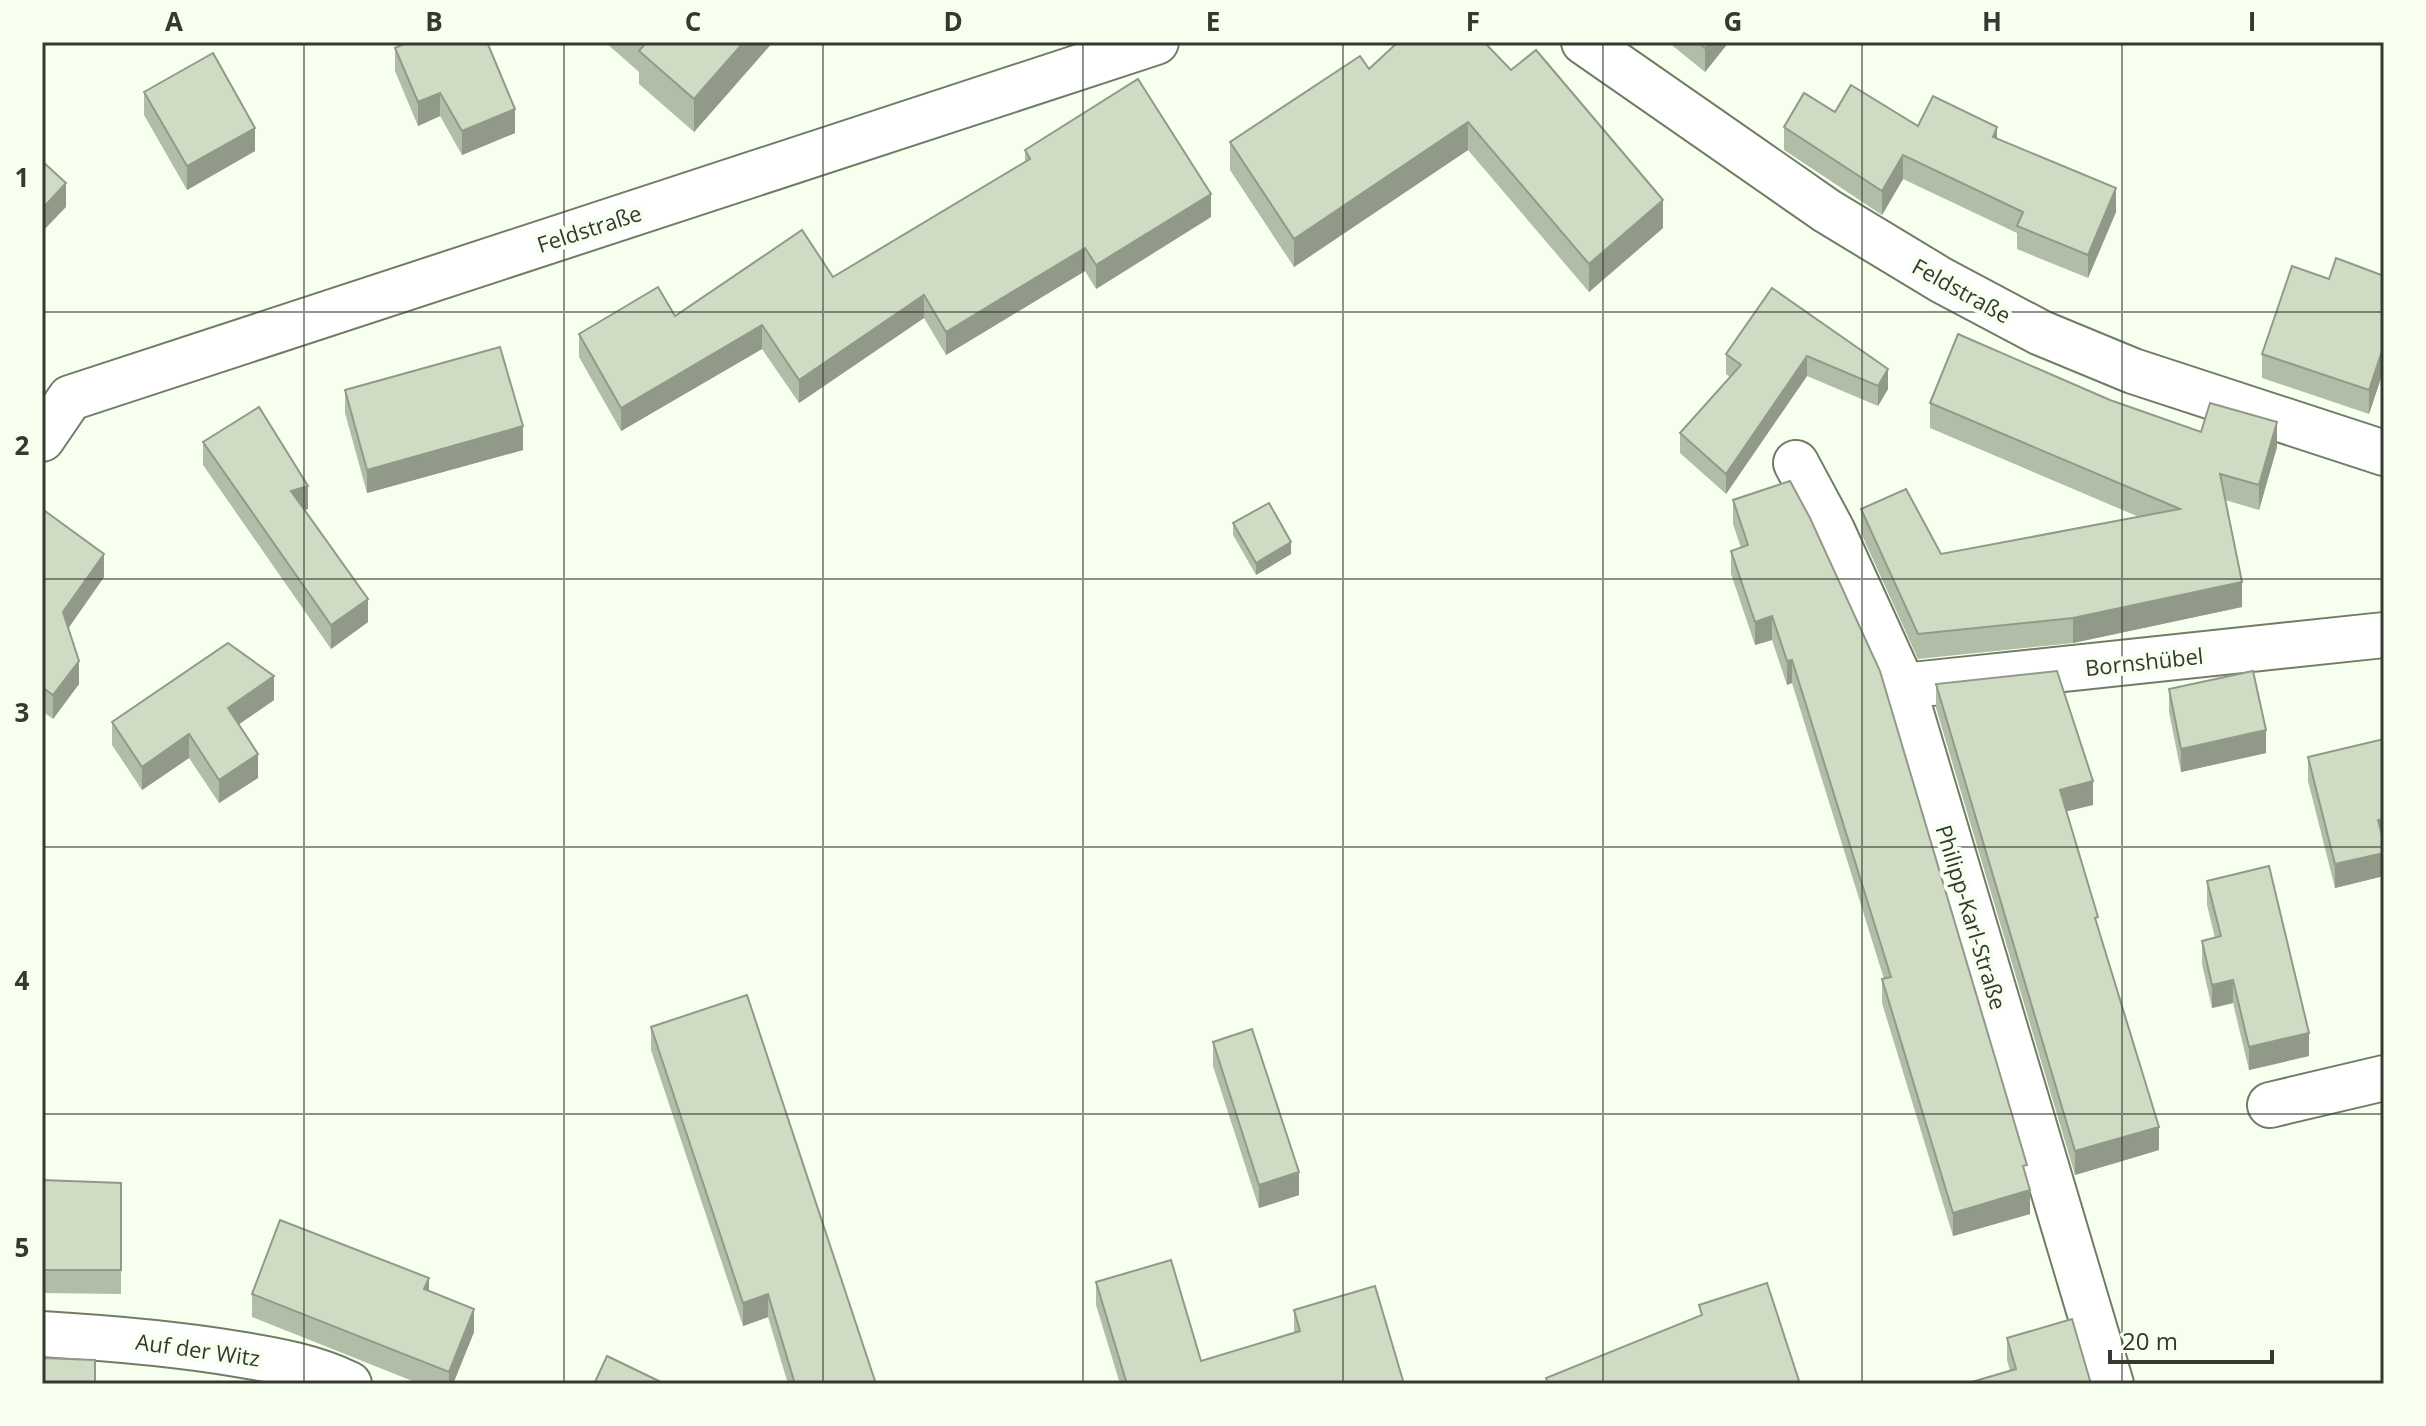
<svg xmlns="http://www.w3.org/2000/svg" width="2426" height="1426" viewBox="0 0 2426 1426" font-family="'Open Sans',sans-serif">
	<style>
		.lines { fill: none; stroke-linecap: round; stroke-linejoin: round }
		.street-casing { stroke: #717c65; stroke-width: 48 }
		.street { stroke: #fff; stroke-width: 44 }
		.wall { fill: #b2bda8 }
		.shaded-wall { fill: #919a88 }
		.building { fill: #cfdcc3; stroke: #919a88; stroke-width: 2 }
		.grid { fill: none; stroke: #343a30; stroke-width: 2; stroke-opacity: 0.55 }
		.labels { text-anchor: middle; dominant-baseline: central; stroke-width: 8; stroke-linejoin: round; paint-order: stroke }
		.street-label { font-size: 22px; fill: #343a30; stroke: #f7ffef }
		.neatline { fill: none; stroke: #343a30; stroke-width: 3 }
		.grid-label { font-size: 26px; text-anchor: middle; font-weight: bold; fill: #343a30 }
	</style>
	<rect width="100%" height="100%" fill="#f7ffef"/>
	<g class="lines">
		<g class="street-casing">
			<g id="street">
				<path d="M1584,42l243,169 114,69 100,53 92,38 251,82"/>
				<path d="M42,439l28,-41 1086,-356"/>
				<path d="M1796,463l36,67 71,156 208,698"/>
				<path d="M1903,686l481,-51"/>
				<path d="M2270,1105l114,-27"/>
				<path d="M42,1334c66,4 130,9 195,20 38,6 77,13 112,30"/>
			</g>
		</g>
		<use href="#street" class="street"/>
	</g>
	<g class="wall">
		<path d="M605,42h168l-79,90 -55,-48v-12z"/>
		<path d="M1668,42h61l-24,30z"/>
		<path d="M395,48l120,85 -53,22 -22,-39 -22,10 -23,-55z"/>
		<path d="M1369,69l294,159 -74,64 -121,-142 -174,117 -64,-97v-28z"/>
		<path d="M144,92l111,59 -68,39 -43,-75z"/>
		<path d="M1835,112l162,27 119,73 -28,66 -71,-29v-16l-114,-54 -21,36 -98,-65v-23z"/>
		<path d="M1025,150l186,67 -115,72 -11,-18 -139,84 -22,-37 -125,85 -37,-54 -141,82 -42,-74v-23l96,-18 158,-39 192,-115z"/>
		<path d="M2384,276v93l-15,45 -107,-36v-24z"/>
		<path d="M1772,288l116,101 -10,17 -71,-30 -81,118 -46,-41v-20l50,-56 -4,-3v-20z"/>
		<path d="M345,390l178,60 -156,43 -22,-80z"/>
		<path d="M2110,400l91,32 76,15 -18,63 -34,-10 17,107 -169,36 -155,16 -57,-126v-24l80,45 198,-37 -209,-89v-25z"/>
		<path d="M203,442l105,67 -3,1 63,112 -37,27 -128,-184z"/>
		<path d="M1733,500l294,679 3,35 -77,22 -71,-233v-24h2l-92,-296 -5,2 -15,-45 -17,5 -24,-71v-23l10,-3 -8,-24z"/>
		<path d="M42,516l62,61 -36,51 11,56 -26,35 -11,-8z"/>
		<path d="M1233,523l58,31 -35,21 -23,-40z"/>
		<path d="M1936,684l157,121 -27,6 93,339 -84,25 -139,-467z"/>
		<path d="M2169,689l97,64 -85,19 -12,-60z"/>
		<path d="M274,700l-35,24 19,54 -39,25 -30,-45 -47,32 -30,-45v-23z"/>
		<path d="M2308,757l76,96v23l-49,12 -27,-107z"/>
		<path d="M2207,881l102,175 -60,14 -16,-67 -21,5 -10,-44v-23l13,-3 -8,-33z"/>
		<path d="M651,1027l225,357h-88l-20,-67 -25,9 -92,-276z"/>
		<path d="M1213,1042l86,153 -40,13 -46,-142z"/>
		<path d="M42,1180l79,3v111l-79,-1z"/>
		<path d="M1096,1282l105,79 93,-28v-23l110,74h-284l-24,-79z"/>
		<path d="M252,1294l222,38 -21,52h-33l-168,-67z"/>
		<path d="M2007,1338l84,46 -81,-13 -3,-11z"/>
	</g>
	<g class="shaded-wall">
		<path d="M744,42h29l-79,90v-33z"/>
		<path d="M1710,42h19l-24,30v-24z"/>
		<path d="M440,93v23l-22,10v-24z"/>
		<path d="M515,109v24l-53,22v-24z"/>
		<path d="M1468,122v28l-174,117v-28z"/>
		<path d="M1997,127v23l-4,-13z"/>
		<path d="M255,128v23l-68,39v-24z"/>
		<path d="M1903,155v24l-21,36v-24z"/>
		<path d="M66,183v24l-24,25v-23z"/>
		<path d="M2116,188v24l-28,66v-23z"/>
		<path d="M1211,194v23l-115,72v-24z"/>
		<path d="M1663,200v28l-74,64v-28z"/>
		<path d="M1085,248v23l-139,84v-23z"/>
		<path d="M924,295v23l-125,85v-23z"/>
		<path d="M762,325v24l-141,82v-23z"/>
		<path d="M2384,345v24l-15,45v-24z"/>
		<path d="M1807,356v20l-81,118v-20z"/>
		<path d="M1888,369v20l-10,17v-20z"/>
		<path d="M2277,422v25l-18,63v-25z"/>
		<path d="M523,426v24l-156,43v-23z"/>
		<path d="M308,486v23l-17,5v-23z"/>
		<path d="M1291,542v12l-35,21v-12z"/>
		<path d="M104,554v23l-41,59v-24z"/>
		<path d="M2242,582v25l-169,36v-25z"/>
		<path d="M368,599v23l-37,27v-24z"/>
		<path d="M1772,616v24l-17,5v-23z"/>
		<path d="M1792,660v23l-5,2v-24z"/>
		<path d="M79,661v23l-26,35v-24z"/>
		<path d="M274,676v24l-46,32v-24z"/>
		<path d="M2266,730v23l-85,19v-23z"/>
		<path d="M189,734v24l-47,32v-23z"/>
		<path d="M258,754v24l-39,25v-23z"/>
		<path d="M2093,781v24l-33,8v-23z"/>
		<path d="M2384,819v23l-6,-22z"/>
		<path d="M2384,853v23l-49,12v-24z"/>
		<path d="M2233,980v23l-21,5v-23z"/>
		<path d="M2309,1033v23l-60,14v-23z"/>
		<path d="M2159,1127v23l-84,25v-24z"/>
		<path d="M1299,1172v23l-40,13v-23z"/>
		<path d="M2030,1190v24l-77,22v-23z"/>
		<path d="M429,1278v23l-5,-12z"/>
		<path d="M768,1294v23l-25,9v-23z"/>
		<path d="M474,1309v23l-21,52h-4v-12z"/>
	</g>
	<g class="building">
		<path d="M408,42h79l28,67 -53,22 -22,-38 -22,9 -23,-54z"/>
		<path d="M642,42h102l-50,57 -55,-48 6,-7z"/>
		<path d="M1398,42h86l27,28 25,-20 127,150 -74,64 -121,-142 -174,117 -64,-97 130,-86 9,13z"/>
		<path d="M1698,42h12l-5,6z"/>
		<path d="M213,53l42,75 -68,38 -43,-74z"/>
		<path d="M1138,79l73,115 -115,71 -11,-17 -139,84 -22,-37 -125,85 -37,-55 -141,83 -42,-74 79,-47 17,29 127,-86 31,47 197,-118 -5,-9z"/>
		<path d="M1851,85l67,41 15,-30 64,31 -4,10 123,51 -28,67 -71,-29 6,-14 -120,-57 -21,36 -98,-64 20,-34 31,19z"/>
		<path d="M42,161l24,22 -24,26z"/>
		<path d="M2336,258l48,18v69l-15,45 -107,-36 30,-88 37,13z"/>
		<path d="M1772,288l116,81 -10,17 -71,-30 -81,118 -46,-41 61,-68 -15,-11z"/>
		<path d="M1958,334l152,66 91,32 9,-29 67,19 -18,63 -39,-11 22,108 -169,36 -155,16 -57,-125 45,-20 35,65 239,-45 -250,-106z"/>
		<path d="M500,347l23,79 -156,44 -22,-80z"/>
		<path d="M259,407l49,79 -17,5 77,108 -37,26 -128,-183z"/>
		<path d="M1790,481l20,37 70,153 147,494 -4,1 7,24 -77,23 -71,-234 9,-2 -99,-317 -5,1 -15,-45 -17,6 -24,-71 17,-6 -15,-45z"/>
		<path d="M1269,503l22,39 -35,21 -23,-40z"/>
		<path d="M45,511l59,43 -41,58 16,49 -26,34 -11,-8v-171z"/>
		<path d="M228,643l46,33 -46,32 30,46 -39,26 -30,-46 -47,33 -30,-45z"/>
		<path d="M2057,671l36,110 -33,9 38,127 -3,1 64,209 -84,24 -139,-467z"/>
		<path d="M2253,671l13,59 -85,19 -12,-60z"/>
		<path d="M2384,739v80l-6,1 6,23v10l-49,11 -27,-107z"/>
		<path d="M2269,866l40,167 -60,14 -16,-67 -21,5 -10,-44 19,-5 -14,-55z"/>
		<path d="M747,995l129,389h-81l-27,-90 -25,9 -92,-276z"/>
		<path d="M1252,1029l47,143 -40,13 -46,-143z"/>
		<path d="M42,1180l79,3v87h-79z"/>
		<path d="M280,1220l149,58 -5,11 50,20 -25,63 -197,-78z"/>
		<path d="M1171,1260l30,101 99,-30 -6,-21 81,-24 29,98h-277l-31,-102z"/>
		<path d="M1767,1283l33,101h-252l-2,-6 156,-63 -3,-10z"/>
		<path d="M2072,1319l19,65h-126l51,-15 -9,-31z"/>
		<path d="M607,1356l58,28h-71z"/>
		<path d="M42,1358l53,2v22l40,2h-93z"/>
	</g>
	<path class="grid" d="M304,42v1342M564,42v1342M823,42v1342M1083,42v1342M1343,42v1342M1603,42v1342M1862,42v1342M2122,42v1342M42,312h2342M42,579h2342M42,847h2342M42,1114h2342"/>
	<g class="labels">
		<g class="street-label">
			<text transform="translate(589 228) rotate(-18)">Feldstraße</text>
			<text transform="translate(1962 290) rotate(29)">Feldstraße</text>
			<text transform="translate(2144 661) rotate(-6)">Bornshübel</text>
			<text transform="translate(1972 917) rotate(73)">Philipp-Karl-Straße</text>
			<text transform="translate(198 1349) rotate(8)">Auf der Witz</text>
		</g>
	</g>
	<rect width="2426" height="1426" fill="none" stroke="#f7ffef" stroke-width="88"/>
	<path d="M2110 1350v12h162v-12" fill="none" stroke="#343a30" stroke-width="4"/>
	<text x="2122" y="1350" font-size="24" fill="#343a30" stroke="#f7ffef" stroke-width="6" paint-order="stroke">20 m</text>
	<rect x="44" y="44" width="2338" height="1338" class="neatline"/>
	<g class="grid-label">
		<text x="174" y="31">A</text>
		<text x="434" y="31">B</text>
		<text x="693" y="31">C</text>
		<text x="953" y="31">D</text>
		<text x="1213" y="31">E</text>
		<text x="1473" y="31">F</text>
		<text x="1733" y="31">G</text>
		<text x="1992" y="31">H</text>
		<text x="2252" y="31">I</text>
		<text x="22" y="187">1</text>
		<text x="22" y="455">2</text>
		<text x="22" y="722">3</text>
		<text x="22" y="990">4</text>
		<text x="22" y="1257">5</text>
	</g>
</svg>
